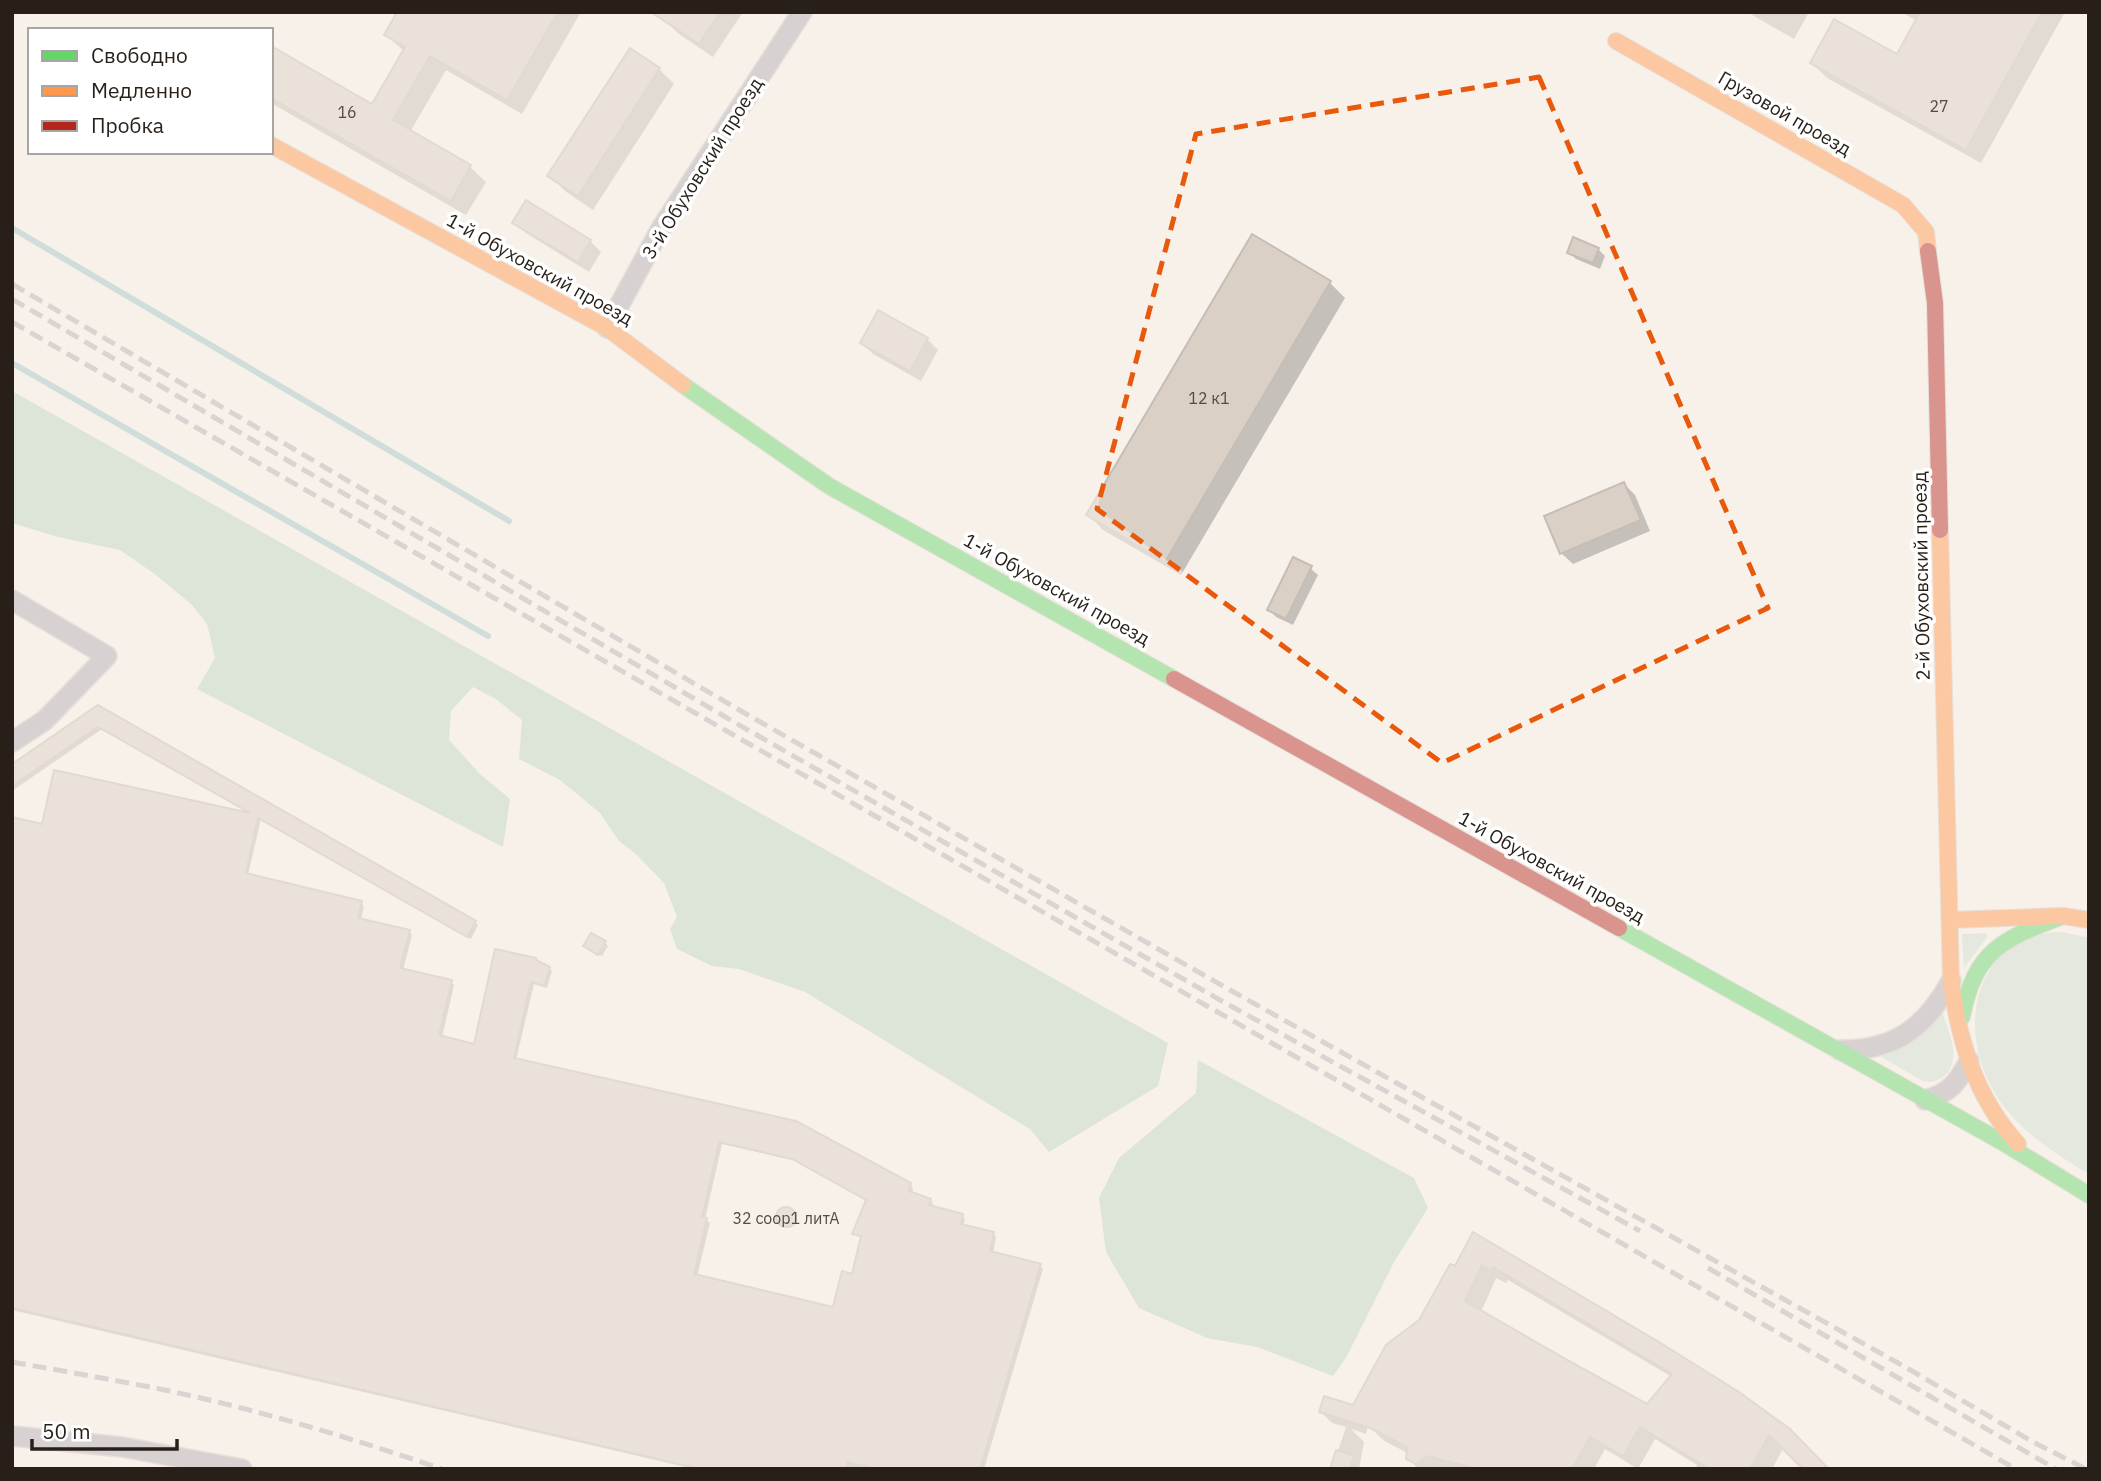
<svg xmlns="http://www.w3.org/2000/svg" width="2101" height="1481" viewBox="0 0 2101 1481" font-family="'IBM Plex Sans',sans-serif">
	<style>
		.green { fill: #cdded0 }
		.forest { fill: #bdd5c4 }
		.shadow { fill: #0003; fill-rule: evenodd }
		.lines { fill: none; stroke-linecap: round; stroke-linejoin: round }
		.stream { stroke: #9dc6ca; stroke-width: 6 }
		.building { fill: #dad0c6; stroke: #c5beb7; stroke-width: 2; fill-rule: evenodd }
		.street-casing { stroke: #d2cbc5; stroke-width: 22 }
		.fast-casing { stroke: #d2cbc5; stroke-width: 18 }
		.slow-casing { stroke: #d2cbc5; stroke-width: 18 }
		.jam-casing { stroke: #d2cbc5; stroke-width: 18 }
		.street { stroke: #b1acb6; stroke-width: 19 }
		.fast { stroke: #63d668; stroke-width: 16 }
		.slow { stroke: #ff974d; stroke-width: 16 }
		.jam { stroke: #b3261e; stroke-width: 16 }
		.rail { stroke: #b6b0b3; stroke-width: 5; stroke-dasharray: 14 7; stroke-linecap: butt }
		.marked { fill: none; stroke: #e8590c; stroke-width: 5; stroke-dasharray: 14 9; stroke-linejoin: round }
		.labels { text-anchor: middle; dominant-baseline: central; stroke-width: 7; stroke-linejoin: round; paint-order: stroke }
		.number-label { font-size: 16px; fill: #544b44 }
		.street-label { font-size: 19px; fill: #271f18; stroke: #fff }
	</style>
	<rect width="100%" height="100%" fill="#f8f1ea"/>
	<g class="green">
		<path d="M2063,932l26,6v236c-35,-21 -71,-44 -93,-79 -22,-36 -30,-84 -8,-122 3,-6 6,-14 11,-18 6,-6 30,-18 38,-20 8,-3 18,-2 26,-3z"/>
		<path d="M1986,933l2,3 -24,32 -2,-34z"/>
		<path d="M1942,1011c6,20 21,49 2,65 -6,5 -13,7 -21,5l-45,-26z"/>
	</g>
	<g class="forest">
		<path d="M12,391l1156,652 -10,43 -109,66 -19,-23 -225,-137 -66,-23 -27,-3 -35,-17 -7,-20 7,-12 -13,-34 -28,-29 -17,-13 -19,-28 -40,-33 -41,-21 3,-39 -26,-21 -23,-12 -22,24 -2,29 31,34 30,25 -7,48 -306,-158 18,-31 -8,-34 -16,-20 -35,-29 -36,-25 -62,-13 -46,-14z"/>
		<path d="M1198,1060l216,118 14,30 -34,54 -47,94 -14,20 -76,-29 -50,-9 -68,-30 -33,-56 -7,-54 20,-40 77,-65z"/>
	</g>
	<g class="shadow">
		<path d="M399,12h182l-59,102 -76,-44 -36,62 60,35 16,15 -20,33 -195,-112v-55l102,59 32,-55 -19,-17z"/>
		<path d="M671,12h72l-30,45 -34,-23 -14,-14z"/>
		<path d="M1747,12h62l-15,27z"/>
		<path d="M1901,12h164l-84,151 -154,-85 -15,-15 86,-6 19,-36z"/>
		<path d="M659,69l15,15 -81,126 -28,-19 -15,-15z"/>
		<path d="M515,222l75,19 11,11 -12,20 -63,-39z"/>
		<path d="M1253,237l77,46 15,15 -164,277 -78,-45 -15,-16z"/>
		<path d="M1598,249l7,7 -5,13 -24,-10 -7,-7z"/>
		<path d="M927,339l11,11 -17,31 -48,-27 -11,-11z"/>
		<path d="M1624,484l11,11 15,36 -77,33 -12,-11z"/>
		<path d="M1310,568l8,7 -25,50 -17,-8 -7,-8z"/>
		<path d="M98,707l377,215 3,3 -7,14 -210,-120 -13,56 113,28 3,3 -3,14 48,12 3,3 -9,36 48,11 3,3 -12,53 34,8 21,-95 52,17 3,3 -5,17 -13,-4 -18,76 394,124 3,4 -1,6 18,6 3,3 -1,4 30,9 3,3 -2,7 30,7 3,4 -3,16 47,13 3,3 -59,200h-290l-682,-159v-491l31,7 210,-11 -151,-86 -90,62v-25zM722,1144l75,17 70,40 -13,33 8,4 -9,38 -19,33 -137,-32 13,-54 -5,-4z"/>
		<path d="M605,943l3,3 -6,10 -13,-7z"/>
		<circle cx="788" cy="1219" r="9"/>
		<path d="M1474,1234l184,109 126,104 -12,22h-76l1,-4 -42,-26 -17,30 -33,-20 -11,20h-176l-10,-11v-5l-24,-12 -16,-16 -2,9 -15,-5 13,13 -5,27h-27l14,-42 -14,-4 -11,-11 43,-1 91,-143zM1496,1278l10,5 2,-3 164,97 -25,29 -166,-94z"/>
	</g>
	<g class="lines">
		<g class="stream">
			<path d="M12,228l497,293"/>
			<path d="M12,363l476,273"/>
		</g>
	</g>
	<g class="building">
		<path d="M397,12h161l-51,88 -77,-44 -37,64 78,45 -20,36 -180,-103v-52l101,58 33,-57 -21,-12z"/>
		<path d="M651,12h69l-21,32z"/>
		<path d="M1920,12h122l-76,138 -156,-87 24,-44 63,35z"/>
		<path d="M630,48l30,20 -82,128 -31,-20z"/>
		<path d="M526,200l65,40 -13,22 -66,-39z"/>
		<path d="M1252,234l79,47 -166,281 -79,-47z"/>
		<path d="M1573,237l26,11 -6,15 -26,-10z"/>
		<path d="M878,310l50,28 -18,33 -50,-28z"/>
		<path d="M1624,482l17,38 -81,34 -16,-38z"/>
		<path d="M1293,557l19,9 -26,53 -19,-9z"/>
		<path d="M98,705l378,216 -9,16 -209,-119 -12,55 116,28 -4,17 52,12 -10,38 52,12 -13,55 35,9 21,-95 41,9v2l14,7 -6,19 -13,-4 -17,76 282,63 115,62 -2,8 22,8 -2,6 34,9 -2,10 33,8 -4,19 51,13 -61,205h-105l-28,-7 -1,7h-146l-688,-161v-491l30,7 12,-54 196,43 -152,-86 -86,59v-22zM719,1142l73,17 74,41 -14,34 9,2 -9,38 -10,-3 -9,36 -139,-33 13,-56 -5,-1z"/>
		<path d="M591,933l15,8 -8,14 -15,-9z"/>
		<circle cx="786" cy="1217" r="10"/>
		<path d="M1473,1232l186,110 80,50 51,37 39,40h-26l-34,-34 -19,34h-40l-70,-42 -17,29 -33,-19 -18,32h-95l-49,-13 -12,8 -10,-5 1,-12 -37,-19 -51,-16 5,-16 29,9 33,-60 33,-25 31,-56 5,2zM1482,1265l9,5 2,-3 179,107 -25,30 -78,-43 -104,-60z"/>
		<path d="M1336,1450l18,6 -5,13h-19z"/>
	</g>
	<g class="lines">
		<g class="street-casing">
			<g id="street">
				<path d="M607,328l53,-98 142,-218"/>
				<path d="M12,600l95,56 -62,64 -33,22"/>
				<path d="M1840,1050c54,1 85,-22 111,-69"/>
				<path d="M1925,1100c24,-6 33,-18 44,-39"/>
				<path d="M12,1436l110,11 120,22"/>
			</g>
		</g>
		<g class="fast-casing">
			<g id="fast">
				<path d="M683,385l146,101 345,193"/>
				<path d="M1619,928l383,214 87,53"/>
				<path d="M1962,1017c13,-68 42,-78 101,-101"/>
			</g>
		</g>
		<g class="slow-casing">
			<g id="slow">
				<path d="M1616,41l287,164 23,27 2,19"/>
				<path d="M271,145l336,183 76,57"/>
				<path d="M1940,530l11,451c8,61 25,117 67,163"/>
				<path d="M1950,920l113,-4 26,4"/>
			</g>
		</g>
		<g class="jam-casing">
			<g id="jam">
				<path d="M1928,251l7,52 5,227"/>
				<path d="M1174,679l445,249"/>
			</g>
		</g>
		<use href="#street" class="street"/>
		<use href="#fast" class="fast"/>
		<use href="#slow" class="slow"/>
		<use href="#jam" class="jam"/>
		<g class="rail">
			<path d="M12,284l729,427 489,279 677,378 126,74 53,27"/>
			<path d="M12,299l722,423 486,278 420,231"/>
			<path d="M12,322l2004,1147"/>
			<path d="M1708,1268l348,201"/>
			<path d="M12,1362c51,9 102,18 153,28 94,20 186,48 277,79"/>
		</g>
	</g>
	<path d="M0 0H2101V1481H0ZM1539,77l229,531 -326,155 -345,-254 99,-375z" fill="#f8f1ea" fill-opacity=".55" fill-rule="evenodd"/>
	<path class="marked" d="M1539,77l229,531 -326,155 -345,-254 99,-375z"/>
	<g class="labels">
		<g class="number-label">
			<text x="1939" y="106">27</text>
			<text x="347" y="112">16</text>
			<text x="1209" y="398">12 к1</text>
			<text x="786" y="1218">32 соор1 литА</text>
		</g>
		<g class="street-label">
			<text transform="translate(1785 113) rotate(30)">Грузовой проезд</text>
			<text transform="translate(702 168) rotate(-58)">3-й Обуховский проезд</text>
			<text transform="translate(540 269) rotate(29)">1-й Обуховский проезд</text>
			<text transform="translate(1921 576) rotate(-91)">2-й Обуховский проезд</text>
			<text transform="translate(1057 589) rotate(29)">1-й Обуховский проезд</text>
			<text transform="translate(1552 867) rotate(29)">1-й Обуховский проезд</text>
		</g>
	</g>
	<rect width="2101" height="1481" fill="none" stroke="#271f18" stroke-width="28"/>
	<rect x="28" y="28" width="245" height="126" fill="#ffffff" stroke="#a9a5a3" stroke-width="2"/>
	<rect x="42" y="51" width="35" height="10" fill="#63d668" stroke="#a9a5a3" stroke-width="2"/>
	<text x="91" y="63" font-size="21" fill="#271f18">Свободно</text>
	<rect x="42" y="86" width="35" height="10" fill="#ff974d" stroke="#a9a5a3" stroke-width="2"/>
	<text x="91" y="98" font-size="21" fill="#271f18">Медленно</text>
	<rect x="42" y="121" width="35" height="10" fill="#b3261e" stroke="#a9a5a3" stroke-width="2"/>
	<text x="91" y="133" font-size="21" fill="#271f18">Пробка</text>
	<path d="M32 1439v10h145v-10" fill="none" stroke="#271f18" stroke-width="3.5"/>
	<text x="42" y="1439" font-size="21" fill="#271f18" stroke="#ffffff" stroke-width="5" paint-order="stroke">50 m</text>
</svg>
